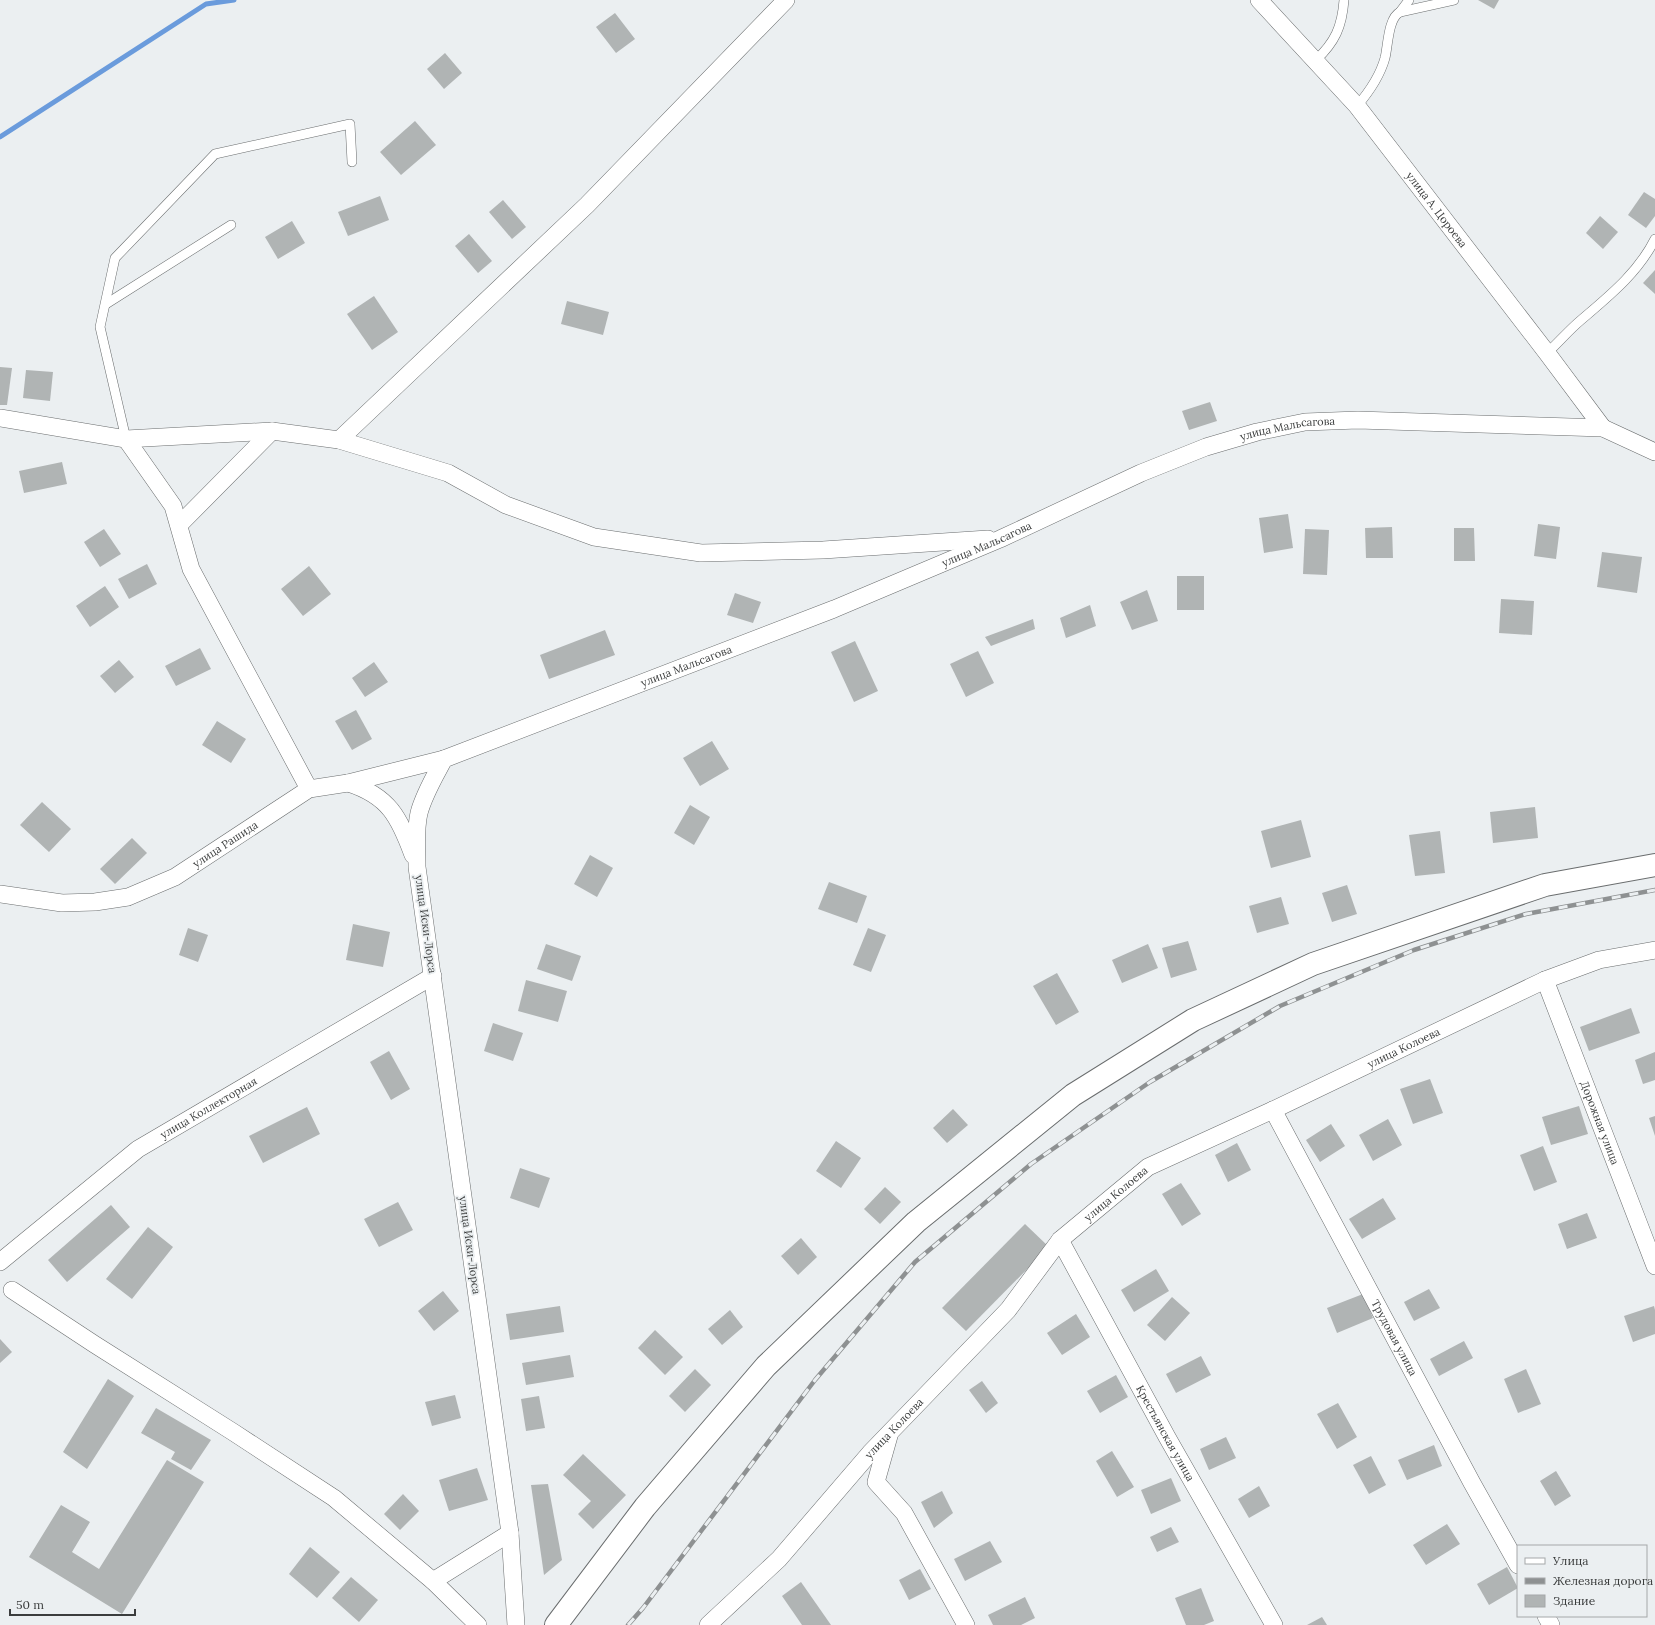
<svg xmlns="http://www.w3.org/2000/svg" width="1655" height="1625" viewBox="0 0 1655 1625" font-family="Lora,serif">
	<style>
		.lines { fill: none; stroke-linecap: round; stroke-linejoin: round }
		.stream { stroke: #6a9bdc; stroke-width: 5 }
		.building { fill: #b0b4b4 }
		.service-casing { stroke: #6a6d6e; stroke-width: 10 }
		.minor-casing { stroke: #6a6d6e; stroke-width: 18 }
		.tertiary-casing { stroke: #6a6d6e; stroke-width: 24 }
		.service { stroke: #fff; stroke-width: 9 }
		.minor { stroke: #fff; stroke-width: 17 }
		.tertiary { stroke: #fff; stroke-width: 22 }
		.rail-casing { stroke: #8e9192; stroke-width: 4.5 }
		.rail { stroke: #ebeff1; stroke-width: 3; stroke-dasharray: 9; stroke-linecap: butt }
		.labels { text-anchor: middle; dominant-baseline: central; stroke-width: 3.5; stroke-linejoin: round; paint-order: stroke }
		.street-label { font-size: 11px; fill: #3b3d3d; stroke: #ebeff1 }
	</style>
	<rect width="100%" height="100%" fill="#ebeff1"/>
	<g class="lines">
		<path class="stream" d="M0,137l206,-133 28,-4"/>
	</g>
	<g class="building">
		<path d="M1478,0h21l-5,9z"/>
		<path d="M615,13l20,26 -19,14 -20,-26z"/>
		<path d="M445,53l17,20 -18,16 -17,-20z"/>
		<path d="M415,121l21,24 -35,30 -21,-23z"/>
		<path d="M1644,192l11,7v17l-9,12 -18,-13z"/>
		<path d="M380,196l9,24 -41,16 -10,-24z"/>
		<path d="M503,200l23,27 -14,12 -23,-27z"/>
		<path d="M1600,216l18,16 -15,17 -17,-16z"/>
		<path d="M292,221l13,22 -27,16 -13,-22z"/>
		<path d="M469,234l23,27 -14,12 -23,-27z"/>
		<path d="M1655,270v24l-12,-11z"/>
		<path d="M374,296l24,36 -26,18 -25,-36z"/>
		<path d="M567,301l42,11 -6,23 -42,-11z"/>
		<path d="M0,367l12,1 -5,37h-7z"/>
		<path d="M26,370l27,2 -3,29 -27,-3z"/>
		<path d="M1210,402l7,19 -28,9 -7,-19z"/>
		<path d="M62,462l5,22 -43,9 -5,-22z"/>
		<path d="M1288,514l5,34 -29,5 -5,-35z"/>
		<path d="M1538,524l22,3 -4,32 -22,-3z"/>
		<path d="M1392,527l1,31h-27l-1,-30z"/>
		<path d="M1454,528h20l1,33h-21z"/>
		<path d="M104,529l17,25 -21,13 -16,-25z"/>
		<path d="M1305,529l24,1 -2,45 -24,-1z"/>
		<path d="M1602,552l40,5 -5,36 -40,-6z"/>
		<path d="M147,564l10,20 -28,15 -11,-20z"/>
		<path d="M309,566l22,28 -28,22 -22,-27z"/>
		<rect x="1177" y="576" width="27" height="34"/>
		<path d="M105,586l14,21 -29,20 -14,-21z"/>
		<path d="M1147,590l11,31 -26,9 -12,-28z"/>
		<path d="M735,593l26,9 -8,21 -26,-8z"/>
		<path d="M1501,599l33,2 -2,34 -33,-2z"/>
		<path d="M1090,605l6,21 -30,12 -6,-20z"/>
		<path d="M1033,619l2,10 -44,17 -6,-9z"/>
		<path d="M605,630l10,25 -66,24 -9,-24z"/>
		<path d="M855,641l23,50 -24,11 -23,-50z"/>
		<path d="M200,648l11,21 -35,17 -11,-20z"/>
		<path d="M978,651l16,32 -28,14 -16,-33z"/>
		<path d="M119,660l15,17 -19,16 -15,-17z"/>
		<path d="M374,662l14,20 -23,15 -13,-19z"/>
		<path d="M356,710l16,29 -20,11 -17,-29z"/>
		<path d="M217,721l29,18 -15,24 -29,-18z"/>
		<path d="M712,741l17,28 -29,17 -17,-28z"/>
		<path d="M42,802l29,27 -22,23 -29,-27z"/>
		<path d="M690,805l20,12 -16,28 -20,-12z"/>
		<path d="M1535,807l3,31 -45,5 -3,-31z"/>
		<path d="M1301,820l10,37 -40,11 -10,-37z"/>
		<path d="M1440,831l5,42 -30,3 -6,-41z"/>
		<path d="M132,838l15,15 -32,31 -15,-15z"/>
		<path d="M590,855l23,13 -16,29 -23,-13z"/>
		<path d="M829,882l38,14 -10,27 -39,-14z"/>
		<path d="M1347,885l10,29 -25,8 -10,-29z"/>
		<path d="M1281,897l8,27 -32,9 -8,-27z"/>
		<path d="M353,924l37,8 -7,35 -37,-7z"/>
		<path d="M188,928l20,7 -10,27 -19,-7z"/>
		<path d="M868,928l18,7 -15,37 -18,-7z"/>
		<path d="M1188,941l9,29 -26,8 -9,-30z"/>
		<path d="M546,944l35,12 -9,25 -35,-12z"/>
		<path d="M1148,944l10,24 -36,15 -10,-23z"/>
		<path d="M1057,973l22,39 -23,13 -23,-39z"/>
		<path d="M526,980l41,11 -9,31 -40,-11z"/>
		<path d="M1631,1008l9,25 -51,18 -9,-24z"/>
		<path d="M493,1023l30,10 -10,28 -29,-10z"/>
		<path d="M389,1051l21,38 -19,11 -21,-38z"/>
		<path d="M1655,1052v28l-12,4 -8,-24z"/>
		<path d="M1430,1079l13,34 -30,11 -13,-35z"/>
		<path d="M1579,1106l9,28 -37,11 -9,-28z"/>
		<path d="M307,1107l13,27 -57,29 -14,-27z"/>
		<path d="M953,1109l15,16 -21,18 -14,-15z"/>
		<path d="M1655,1116v20l-6,-18z"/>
		<path d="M1388,1119l14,26 -29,16 -14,-26z"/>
		<path d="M1331,1124l14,22 -25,16 -14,-22z"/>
		<path d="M836,1141l25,17 -20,30 -25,-17z"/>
		<path d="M1237,1143l14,27 -23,12 -13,-27z"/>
		<path d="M1543,1146l14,36 -23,9 -14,-36z"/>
		<path d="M520,1168l30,10 -11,30 -29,-10z"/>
		<path d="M1181,1183l20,31 -19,12 -20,-32z"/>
		<path d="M885,1187l16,15 -21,22 -16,-15z"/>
		<path d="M1383,1198l13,21 -34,20 -13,-20z"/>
		<path d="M398,1202l15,28 -34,17 -15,-28z"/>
		<path d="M111,1205l19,22 -63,55 -19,-22z"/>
		<path d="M1587,1213l10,25 -30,11 -9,-25z"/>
		<path d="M1025,1224l24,23 -83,84 -24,-23z"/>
		<path d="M148,1227l25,20 -41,52 -26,-20z"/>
		<path d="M801,1238l16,19 -19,18 -17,-19z"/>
		<path d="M1156,1269l13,22 -35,21 -13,-22z"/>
		<path d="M1429,1289l11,19 -26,13 -10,-19z"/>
		<path d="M443,1291l16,20 -25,20 -16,-20z"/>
		<path d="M1363,1294l10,24 -36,15 -10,-25z"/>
		<path d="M1172,1297l18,16 -25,28 -18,-16z"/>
		<path d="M560,1306l4,26 -54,8 -4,-26z"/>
		<path d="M1654,1306l1,4v24l-22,8 -9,-26z"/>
		<path d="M730,1310l13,17 -21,18 -14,-16z"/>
		<path d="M1076,1314l14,23 -28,18 -15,-22z"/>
		<path d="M655,1330l28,27 -18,18 -27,-27z"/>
		<path d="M0,1339l12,13 -12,11z"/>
		<path d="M1464,1341l9,17 -34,18 -9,-17z"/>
		<path d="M570,1355l4,22 -48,8 -4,-22z"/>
		<path d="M1201,1356l10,19 -35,18 -10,-19z"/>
		<path d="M695,1369l16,16 -26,27 -16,-16z"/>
		<path d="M1526,1369l15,35 -23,9 -14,-34z"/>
		<path d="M1116,1375l12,22 -28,16 -13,-22z"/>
		<path d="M108,1379l26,17 -47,73 -24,-17z"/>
		<path d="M982,1381l16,22 -12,10 -17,-23z"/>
		<path d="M455,1395l6,23 -29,8 -7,-24z"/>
		<path d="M539,1396l6,32 -19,3 -5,-32z"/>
		<path d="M1338,1403l19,34 -20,12 -20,-35z"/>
		<path d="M156,1408l55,32 -20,30 -20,-11 4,-7 -34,-19z"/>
		<path d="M1226,1437l10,21 -27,12 -9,-21z"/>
		<path d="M1434,1445l8,21 -35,14 -9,-20z"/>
		<path d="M1112,1451l22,36 -17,10 -21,-36z"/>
		<path d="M583,1454l43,41 -33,34 -15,-15 13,-13 -28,-26z"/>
		<path d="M1371,1456l15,29 -17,9 -16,-29z"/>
		<path d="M167,1460l37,22 -82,132 -93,-57 32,-52 29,17 -18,30 27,17z"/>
		<path d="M477,1468l11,32 -39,11 -10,-31z"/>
		<path d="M1556,1471l15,25 -16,10 -15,-25z"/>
		<path d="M1171,1478l10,23 -30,13 -10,-24z"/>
		<path d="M548,1484l14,76 -18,15 -13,-90z"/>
		<path d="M1259,1486l11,20 -21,12 -11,-19z"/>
		<path d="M942,1491l11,22 -19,15 -13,-26z"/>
		<path d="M403,1494l16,17 -19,19 -16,-16z"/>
		<path d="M1447,1524l13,20 -34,21 -13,-20z"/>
		<path d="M1171,1527l8,15 -22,10 -7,-15z"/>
		<path d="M990,1541l12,21 -37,19 -11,-22z"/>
		<path d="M310,1547l30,25 -23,26 -28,-24z"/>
		<path d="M1507,1567l11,21 -29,17 -12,-21z"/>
		<path d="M920,1569l11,20 -22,11 -10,-20z"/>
		<path d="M351,1577l27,23 -19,22 -27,-24z"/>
		<path d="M801,1582l30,43h-29l-20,-29z"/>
		<path d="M1201,1588l13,33 -10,4h-18l-11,-27z"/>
		<path d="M1025,1597l10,21 -14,7h-28l-5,-10z"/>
		<path d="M1322,1617l5,8h-20z"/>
	</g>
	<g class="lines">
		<g class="service-casing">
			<g id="service">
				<path d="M1400,12l9,-12"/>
				<path d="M1316,60c19,-18 26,-33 28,-60"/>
				<path d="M1357,106c12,-14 23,-30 28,-48 3,-12 3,-40 15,-46l54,-12"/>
				<path d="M106,304l125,-79"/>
				<path d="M1547,353c12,-11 22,-23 34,-33 28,-24 57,-47 74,-81"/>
				<path d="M126,439l-26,-112 15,-69 100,-104 135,-30 2,38"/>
			</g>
		</g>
		<g class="minor-casing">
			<g id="minor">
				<path id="s1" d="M1259,0l98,106 190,247 56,75"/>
				<path d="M0,418l126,21 146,-8 67,9 109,33 58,32 88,32 107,16 122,-3 165,-11"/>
				<path d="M126,439l47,67 18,63 118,220"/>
				<path d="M339,440l248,-235 199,-205"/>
				<path d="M179,525l93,-94"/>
				<path d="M348,783c41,13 51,34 65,72"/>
				<path id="s2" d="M0,894l62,9 33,-1 33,-5 47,-20 134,-88 39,-6 96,-24"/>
				<path id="s3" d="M1545,980l110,286"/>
				<path id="s4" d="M1273,1110l199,373 46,82"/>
				<path id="s5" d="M1060,1240l107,197 107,188"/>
				<path id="s6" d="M0,1262l138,-113 295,-173"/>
				<path d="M12,1290l82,54 139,88 101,66 99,83 45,44"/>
				<path d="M889,1436l-13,46 28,31 62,112"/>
				<path d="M433,1581l77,-48"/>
				<path d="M1546,1616l5,9"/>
				<path id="s7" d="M516,1625l-6,-92 -93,-666c0,-18 -2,-37 2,-54 5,-19 16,-37 25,-54l390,-150 166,-70 141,-66 65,-26 51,-15 48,-10 53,-2 245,8 52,24"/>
				<path id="s8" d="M708,1625l71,-66 91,-106 138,-143 52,-70 88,-73 125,-57 272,-130 54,-20 56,-10"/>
			</g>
		</g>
		<g class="tertiary-casing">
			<path id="tertiary" d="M556,1625l89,-118 121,-141 150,-144 157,-127 120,-75 120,-56 232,-79 110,-20"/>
		</g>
		<use href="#service" class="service"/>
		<use href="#minor" class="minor"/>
		<use href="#tertiary" class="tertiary"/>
		<g class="rail-casing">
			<path id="rail" d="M628,1625l15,-17 172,-228 100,-118 116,-98 119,-82 130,-76 134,-56 112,-36 129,-24"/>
		</g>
		<use href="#rail" class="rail"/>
	</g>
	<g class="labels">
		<g class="street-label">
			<text stroke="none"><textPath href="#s1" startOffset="275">улица А. Цороева</textPath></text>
			<text stroke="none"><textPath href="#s7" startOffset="1786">улица Мальсагова</textPath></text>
			<text stroke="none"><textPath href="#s7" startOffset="1462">улица Мальсагова</textPath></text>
			<text stroke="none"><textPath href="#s7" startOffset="1138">улица Мальсагова</textPath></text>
			<text stroke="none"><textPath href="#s2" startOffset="240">улица Рашида</textPath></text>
			<text transform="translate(426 924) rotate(82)">улица Иски-Лорса</text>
			<text stroke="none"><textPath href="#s8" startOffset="919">улица Колоева</textPath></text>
			<text stroke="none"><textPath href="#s6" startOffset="260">улица Коллекторная</textPath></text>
			<text stroke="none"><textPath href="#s3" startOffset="153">Дорожная улица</textPath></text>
			<text stroke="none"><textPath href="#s8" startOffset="595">улица Колоева</textPath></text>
			<text transform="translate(470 1245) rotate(82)">улица Иски-Лорса</text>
			<text stroke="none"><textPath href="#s4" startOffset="258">Трудовая улица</textPath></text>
			<text stroke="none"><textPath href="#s8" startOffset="271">улица Колоева</textPath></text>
			<text stroke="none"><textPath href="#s5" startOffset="220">Крестьянская улица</textPath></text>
		</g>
	</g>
	<rect x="1517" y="1545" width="130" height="72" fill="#ebeff1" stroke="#a5a8a9"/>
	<rect x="1525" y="1558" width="20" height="6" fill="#ffffff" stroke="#a5a8a9"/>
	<text x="1553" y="1565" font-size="12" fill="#3b3d3d">Улица</text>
	<rect x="1525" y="1578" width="20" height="6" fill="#8e9192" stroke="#a5a8a9"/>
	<text x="1553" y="1585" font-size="12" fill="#3b3d3d">Железная дорога</text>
	<rect x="1525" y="1595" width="20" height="12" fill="#b0b4b4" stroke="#a5a8a9"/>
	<text x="1553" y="1605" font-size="12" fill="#3b3d3d">Здание</text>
	<path d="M10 1609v6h125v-6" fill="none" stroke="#3b3d3d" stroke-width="2"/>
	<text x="16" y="1609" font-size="12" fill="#3b3d3d" stroke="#ebeff1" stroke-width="3" paint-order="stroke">50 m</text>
</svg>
